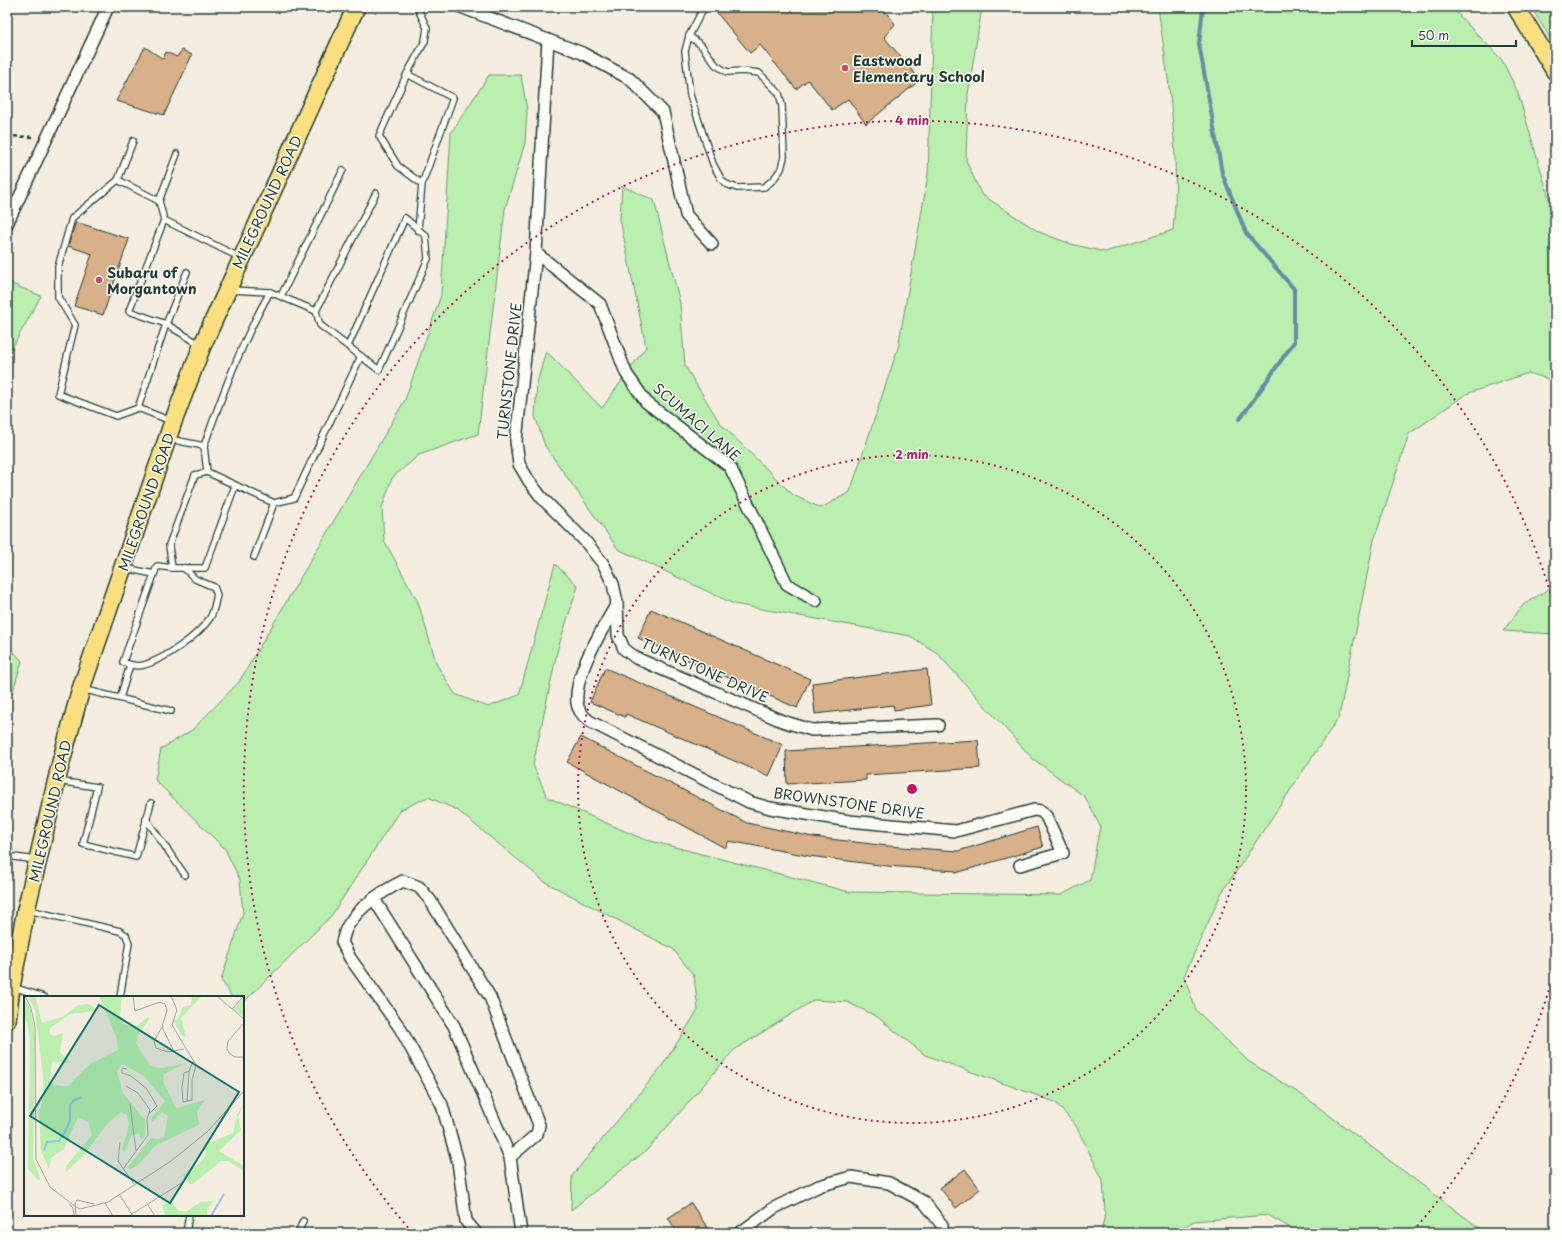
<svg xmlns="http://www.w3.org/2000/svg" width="1562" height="1240" viewBox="0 0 1562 1240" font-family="'Playpen Sans',sans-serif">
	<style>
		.green { fill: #baefb0; stroke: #6c9672 }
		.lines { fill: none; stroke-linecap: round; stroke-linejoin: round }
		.stream { stroke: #658da4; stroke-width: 4 }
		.building { fill: #d8b089; stroke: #1f3d34 }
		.service-casing { stroke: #1f3d34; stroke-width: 8 }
		.minor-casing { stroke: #1f3d34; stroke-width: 14 }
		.primary-casing { stroke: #1f3d34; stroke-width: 20 }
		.path { stroke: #1f3d34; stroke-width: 2.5; stroke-dasharray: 4 3; stroke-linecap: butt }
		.service { stroke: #fdfcf7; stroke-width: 5.5 }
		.minor { stroke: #fdfcf7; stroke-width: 11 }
		.primary { stroke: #fce080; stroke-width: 17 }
		.ring { fill: none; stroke: #c2185b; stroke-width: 2; stroke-dasharray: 2 4 }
		.poi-dot { fill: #d1495b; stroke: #fdfcf7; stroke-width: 1.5 }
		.labels { text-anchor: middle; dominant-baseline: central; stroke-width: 3; stroke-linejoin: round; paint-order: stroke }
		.poi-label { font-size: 14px; font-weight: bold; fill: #1f3d34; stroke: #fdfcf7; text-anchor: start }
		.street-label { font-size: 14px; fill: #1f3d34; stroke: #fdfcf7 }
		.inset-river { fill: none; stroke: #94c3ef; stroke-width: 2 }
		.inset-road { fill: none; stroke: #a0a79c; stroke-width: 1 }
		.view { fill: #0f766e; fill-opacity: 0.15; stroke: #0f766e; stroke-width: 2 }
		.inset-edge { fill: none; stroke: #1f3d34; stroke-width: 2 }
		.centre { fill: #c2185b; stroke: #fdfcf7; stroke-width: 2 }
		.ring-label { font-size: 12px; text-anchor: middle; font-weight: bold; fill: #c2185b; stroke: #fdfcf7; stroke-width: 3; stroke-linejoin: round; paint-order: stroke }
	</style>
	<rect width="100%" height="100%" fill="#f6ede1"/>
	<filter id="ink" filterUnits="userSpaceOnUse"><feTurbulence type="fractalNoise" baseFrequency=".025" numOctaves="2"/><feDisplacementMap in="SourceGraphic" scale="8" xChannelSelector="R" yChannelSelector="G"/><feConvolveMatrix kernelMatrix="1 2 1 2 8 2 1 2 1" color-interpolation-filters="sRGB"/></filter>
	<g filter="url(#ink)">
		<g class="green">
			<path d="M933,7h49l-14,87 -2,66 15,34 58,38 32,12 34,8 68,-22c8,-74 -5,-150 -15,-223h293l51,53 16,33 37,125v163l-27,-8 -62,21 -57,40 -35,106 -35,177 -118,177 -37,82 12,34 52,51 57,36 181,136h-187l-31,-18 -74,6 -20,12h-73l4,-20 -2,-33 -27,-54 -21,-24 -130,-47 -49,-39 -29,-14 -33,-2 -80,50 -86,99 -77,61 1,-34 90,-110 36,-56 -4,-34 -21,-27 -128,-67 -88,-72 -29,-13 -28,13 -69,106 -88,87v-6h-11l-11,-17 22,-67 -3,-33 -15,-31 -70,-69 6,-31 31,-19 47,-48 166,-282 36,-105 10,-162 38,-58h32l6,35 -2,33 -20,66 -27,225 -59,21 -27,23 -10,30 2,32 34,62 19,63 18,29 33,13 31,-12 36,-131 23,22 -20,62 -25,117 14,32 96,42 207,53 211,3 29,-15 10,-54 -15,-29 -53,-39 -95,-105 -27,-17 -176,-32 -116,-55 -73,-103 -10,-30 2,-33 9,-32 56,57 44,-61 -26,-128 2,-33 32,14 26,103 5,63 35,57 73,72 28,13 29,-16 48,-144 30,-173z"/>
			<path d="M1531,7h24v39z"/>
			<path d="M7,282l34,14 -34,61z"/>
			<path d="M1555,585v49l-52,-3 20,-26z"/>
			<path d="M7,644l15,17 -9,30h-6z"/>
		</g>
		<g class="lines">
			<path class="stream" d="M1203,7l-4,37 23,129 24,60 48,56v53l-54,77"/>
		</g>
		<g class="building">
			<path d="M712,7h170l13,17 -11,13 36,43 -54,44 -18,-25 -16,11 -24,-30 -12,9 -36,-44 -10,8z"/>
			<path d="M145,47l18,12 3,-7 11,5 5,-7 10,5 -28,60 -48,-14z"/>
			<path d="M76,222l53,17 -26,76 -29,-9 18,-52 -24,-8z"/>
			<path d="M651,609l159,70 -13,29 -159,-70z"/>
			<path d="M605,668l178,77 -14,31 -143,-62 -1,3 -35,-15z"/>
			<path d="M927,669l4,36 -37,5 -1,-5 -78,9 -3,-31z"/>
			<path d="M581,737l166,86 66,14 75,9 70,5 79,-24 6,20 -87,26v-2l-69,-5 -78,-10 -80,-15 -4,7 -158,-86z"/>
			<path d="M978,740l2,28 -114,7v5l-79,4 -1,-33z"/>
			<path d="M965,1169l15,20 -24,19 -16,-20z"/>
			<path d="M691,1203l20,30h-33l-10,-15z"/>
		</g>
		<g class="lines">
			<g class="service-casing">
				<g id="service">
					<path d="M689,36l12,9 15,20 11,7 16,-1 16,2 20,20 3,13 2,51 -3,12 -8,11 -9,7 -27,1 -11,-4 -5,-5 -8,-15 -23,-69 -5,-44z"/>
					<path d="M689,36l15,-29"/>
					<path d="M407,74l18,-33 2,-13 -10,-21"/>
					<path d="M133,141l-15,39 41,21"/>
					<path d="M118,180l-46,38 -14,49v30l17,28 -17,69 58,22 22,-8"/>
					<path d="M164,220l-5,-19 18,-47"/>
					<path d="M418,230l4,-46 -24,-18 -19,-30 28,-62 46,24 -31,86"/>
					<path d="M229,290l41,2 46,19 60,-118"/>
					<path d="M281,296l62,-126"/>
					<path d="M316,311l4,14 59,45 49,-111 -2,-23 -21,-18 -57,128"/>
					<path d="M201,345l-35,-21 -37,-13 35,-91 77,38"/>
					<path d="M171,421l-33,-13 28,-84 21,-52"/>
					<path d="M169,439l35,7 3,26 67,31 20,-5 67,-142"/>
					<path d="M204,446c19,-53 38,-105 66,-154"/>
					<path d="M207,472l-12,3 -26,70 3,23h33l30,-82"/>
					<path d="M254,557l20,-54"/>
					<path d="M125,568l29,6"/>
					<path d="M172,568l-15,-2 -34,96c7,3 13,5 21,3 21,-6 54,-29 66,-47 4,-6 5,-16 7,-23l-3,-8 -19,-8 -11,-11"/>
					<path d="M82,689l89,22"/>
					<path d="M120,698l10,-33"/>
					<path d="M58,781l39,6 -14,57 53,13 15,-54"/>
					<path d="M146,819l39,56"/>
					<path d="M7,856l29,4"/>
					<path d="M28,910l92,21 6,4 3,8 -9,54"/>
					<path d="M13,987l31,10"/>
					<path d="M186,1233l3,-18"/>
					<path d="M298,1233l5,-12"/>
				</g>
			</g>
			<g class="minor-casing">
				<g id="minor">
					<path d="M461,7l121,46 48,26 33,33 23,103 26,29"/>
					<path d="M548,40l-12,213 -20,188 3,23 10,17 13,17 43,43 19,24 9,19 4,18 1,33 6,14 12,9 146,63 30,9 126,-5"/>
					<path d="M7,224l101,-217"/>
					<path d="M536,253l64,51 26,69 20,29 84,65 57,117 29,17"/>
					<path d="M616,605c-14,26 -42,68 -39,98 1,8 6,13 12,18l160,81 21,6 79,13 107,10 78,-21 7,1 5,5 17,37 -43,12"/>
					<path d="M374,899l80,127 56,131 11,76"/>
					<path d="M476,1233l-10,-12 -8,-59 -16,-57 -42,-77 -50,-70 -8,-16c2,-6 3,-13 7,-18 12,-19 34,-33 54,-43l16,6 11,13 60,97 49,128 -2,9 -27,23"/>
					<path d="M740,1233l34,-25 45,-22 32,-9 38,6 35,19 18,23 1,8"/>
				</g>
			</g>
			<g class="primary-casing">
				<g id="primary">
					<path d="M1516,7l39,64"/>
					<path d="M7,1020l4,-33 15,-77 35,-148 20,-73 92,-267 29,-76 154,-339"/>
				</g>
			</g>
			<path class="path" d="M7,136l28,1"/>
			<use href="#service" class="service"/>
			<use href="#minor" class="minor"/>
			<use href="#primary" class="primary"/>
		</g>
	</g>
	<g class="ring">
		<circle cx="912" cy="789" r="334"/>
		<path d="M1554 973A668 668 0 0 1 1412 1232M412 1232A668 668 0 1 1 1554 605"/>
	</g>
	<g class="poi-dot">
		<circle cx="845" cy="68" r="4"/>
		<circle cx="99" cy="280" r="4"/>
	</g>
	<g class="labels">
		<g class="poi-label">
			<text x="853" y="60">Eastwood<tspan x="853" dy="16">Elementary School</tspan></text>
			<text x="107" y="272">Subaru of<tspan x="107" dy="16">Morgantown</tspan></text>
		</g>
		<g class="street-label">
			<text transform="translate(267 202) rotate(-65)">MILEGROUND ROAD</text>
			<text transform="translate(509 371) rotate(-84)">TURNSTONE DRIVE</text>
			<text transform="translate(697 422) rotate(41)">SCUMACI LANE</text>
			<text transform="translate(146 502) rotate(-71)">MILEGROUND ROAD</text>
			<text transform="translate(705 670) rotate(24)">TURNSTONE DRIVE</text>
			<text transform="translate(849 803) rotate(8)">BROWNSTONE DRIVE</text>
			<text transform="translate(50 811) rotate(-77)">MILEGROUND ROAD</text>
		</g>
	</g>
	<g transform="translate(24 996)">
		<rect width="220" height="220" fill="#f6ede1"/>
		<path d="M4,0h7l7,27 22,-7 14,-11 10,-1 9,5 -2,2 -24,3 -21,14v6l3,2 10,-3 -3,19 11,11 -19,-1 -2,17 4,6 7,1h7l22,-22 28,-14 -1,-11 -18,-43h23l-2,19 4,9 11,3 13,-10 2,2 -11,14 -3,10 14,23 13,2 23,-5 -22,11 -1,7 13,27 29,-8 -8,11 2,14 -43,20 -19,21 -7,3 -3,-1 24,-30 7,1 6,-2 4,-21 -6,-4 -10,10 -1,-3 14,-18 -21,-25 -22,-12 -5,7 6,22 22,27v16l-4,5 -2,-8 -8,3 -6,16 -3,-3 7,-24 -2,-10 -6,-3 -12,10 -26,34 -17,16v-6l26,-31 -4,-13 -10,-5 -14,32 -13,9 -2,11 -8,-18 -2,-37 4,-18v-20l-8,-66zM168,0h10l-21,22 5,18h-4l-9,-16h4l6,-13 8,-2zM220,2v19l-10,-9zM0,3l7,11 4,28 -2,120 8,22h-3l-10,-11 2,-127 -3,-20 -3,-5zM220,107l-6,14 3,13 -22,21 25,15v5l-16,-10h-7l-28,23h-3l-7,-9 17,-12 6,-9 -1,-11 2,-2 4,1 22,-9 4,-18zM147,205l8,10 7,1 14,-10 14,-1 -7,8v7h-42l-3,-11z" fill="#baefb0"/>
		<path class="inset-river" d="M20,154l3,-8 12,-1 6,-9 5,-12v-15l3,-4 9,-4M187,220l13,-22"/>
		<path class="inset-road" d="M1,0l6,12 4,18 1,133 14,28 26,20M109,0l2,15 25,-9 5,2 2,6M147,0l6,14 -5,15 24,40 -4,15v20l-9,2 -1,-15 2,-14 5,-2M193,0l27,23M208,13l12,-13M143,14l-5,17 12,25M220,27l-16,18 -1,7 2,5 6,4h9M138,31l-8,14 2,7 12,4 16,-3M103,73l-5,-1v5l9,3 15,12 11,18 -8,8M163,106l2,-31 4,-9M106,108l6,47M96,146l-2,19 16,23M99,173l25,-34 -1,-16 3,-9 -12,-17 -12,-7M96,199l13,21M81,207l8,13M45,208l4,4 1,8M124,209l7,11M52,211l4,2 28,-7 63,-41 36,-29 37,-41M108,218l51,-32M52,220l-1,-12 2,-4 17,4"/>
		<path class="view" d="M75,9l140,87 -69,111 -140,-87z"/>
		<rect width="220" height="220" class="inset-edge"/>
	</g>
	<circle cx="912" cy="789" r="6" class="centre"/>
	<g class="ring-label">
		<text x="912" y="125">4 min</text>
		<text x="912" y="459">2 min</text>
	</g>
	<rect width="1562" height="1240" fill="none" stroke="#fdfcf7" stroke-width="24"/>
	<rect x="12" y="12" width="1538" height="1216" fill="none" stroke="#1f3d34" stroke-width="1.5" filter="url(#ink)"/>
	<path d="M1412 40v6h104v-6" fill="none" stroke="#1f3d34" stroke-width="2"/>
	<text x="1418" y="40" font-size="12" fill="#1f3d34" stroke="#fdfcf7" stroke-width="3" paint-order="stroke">50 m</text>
</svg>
